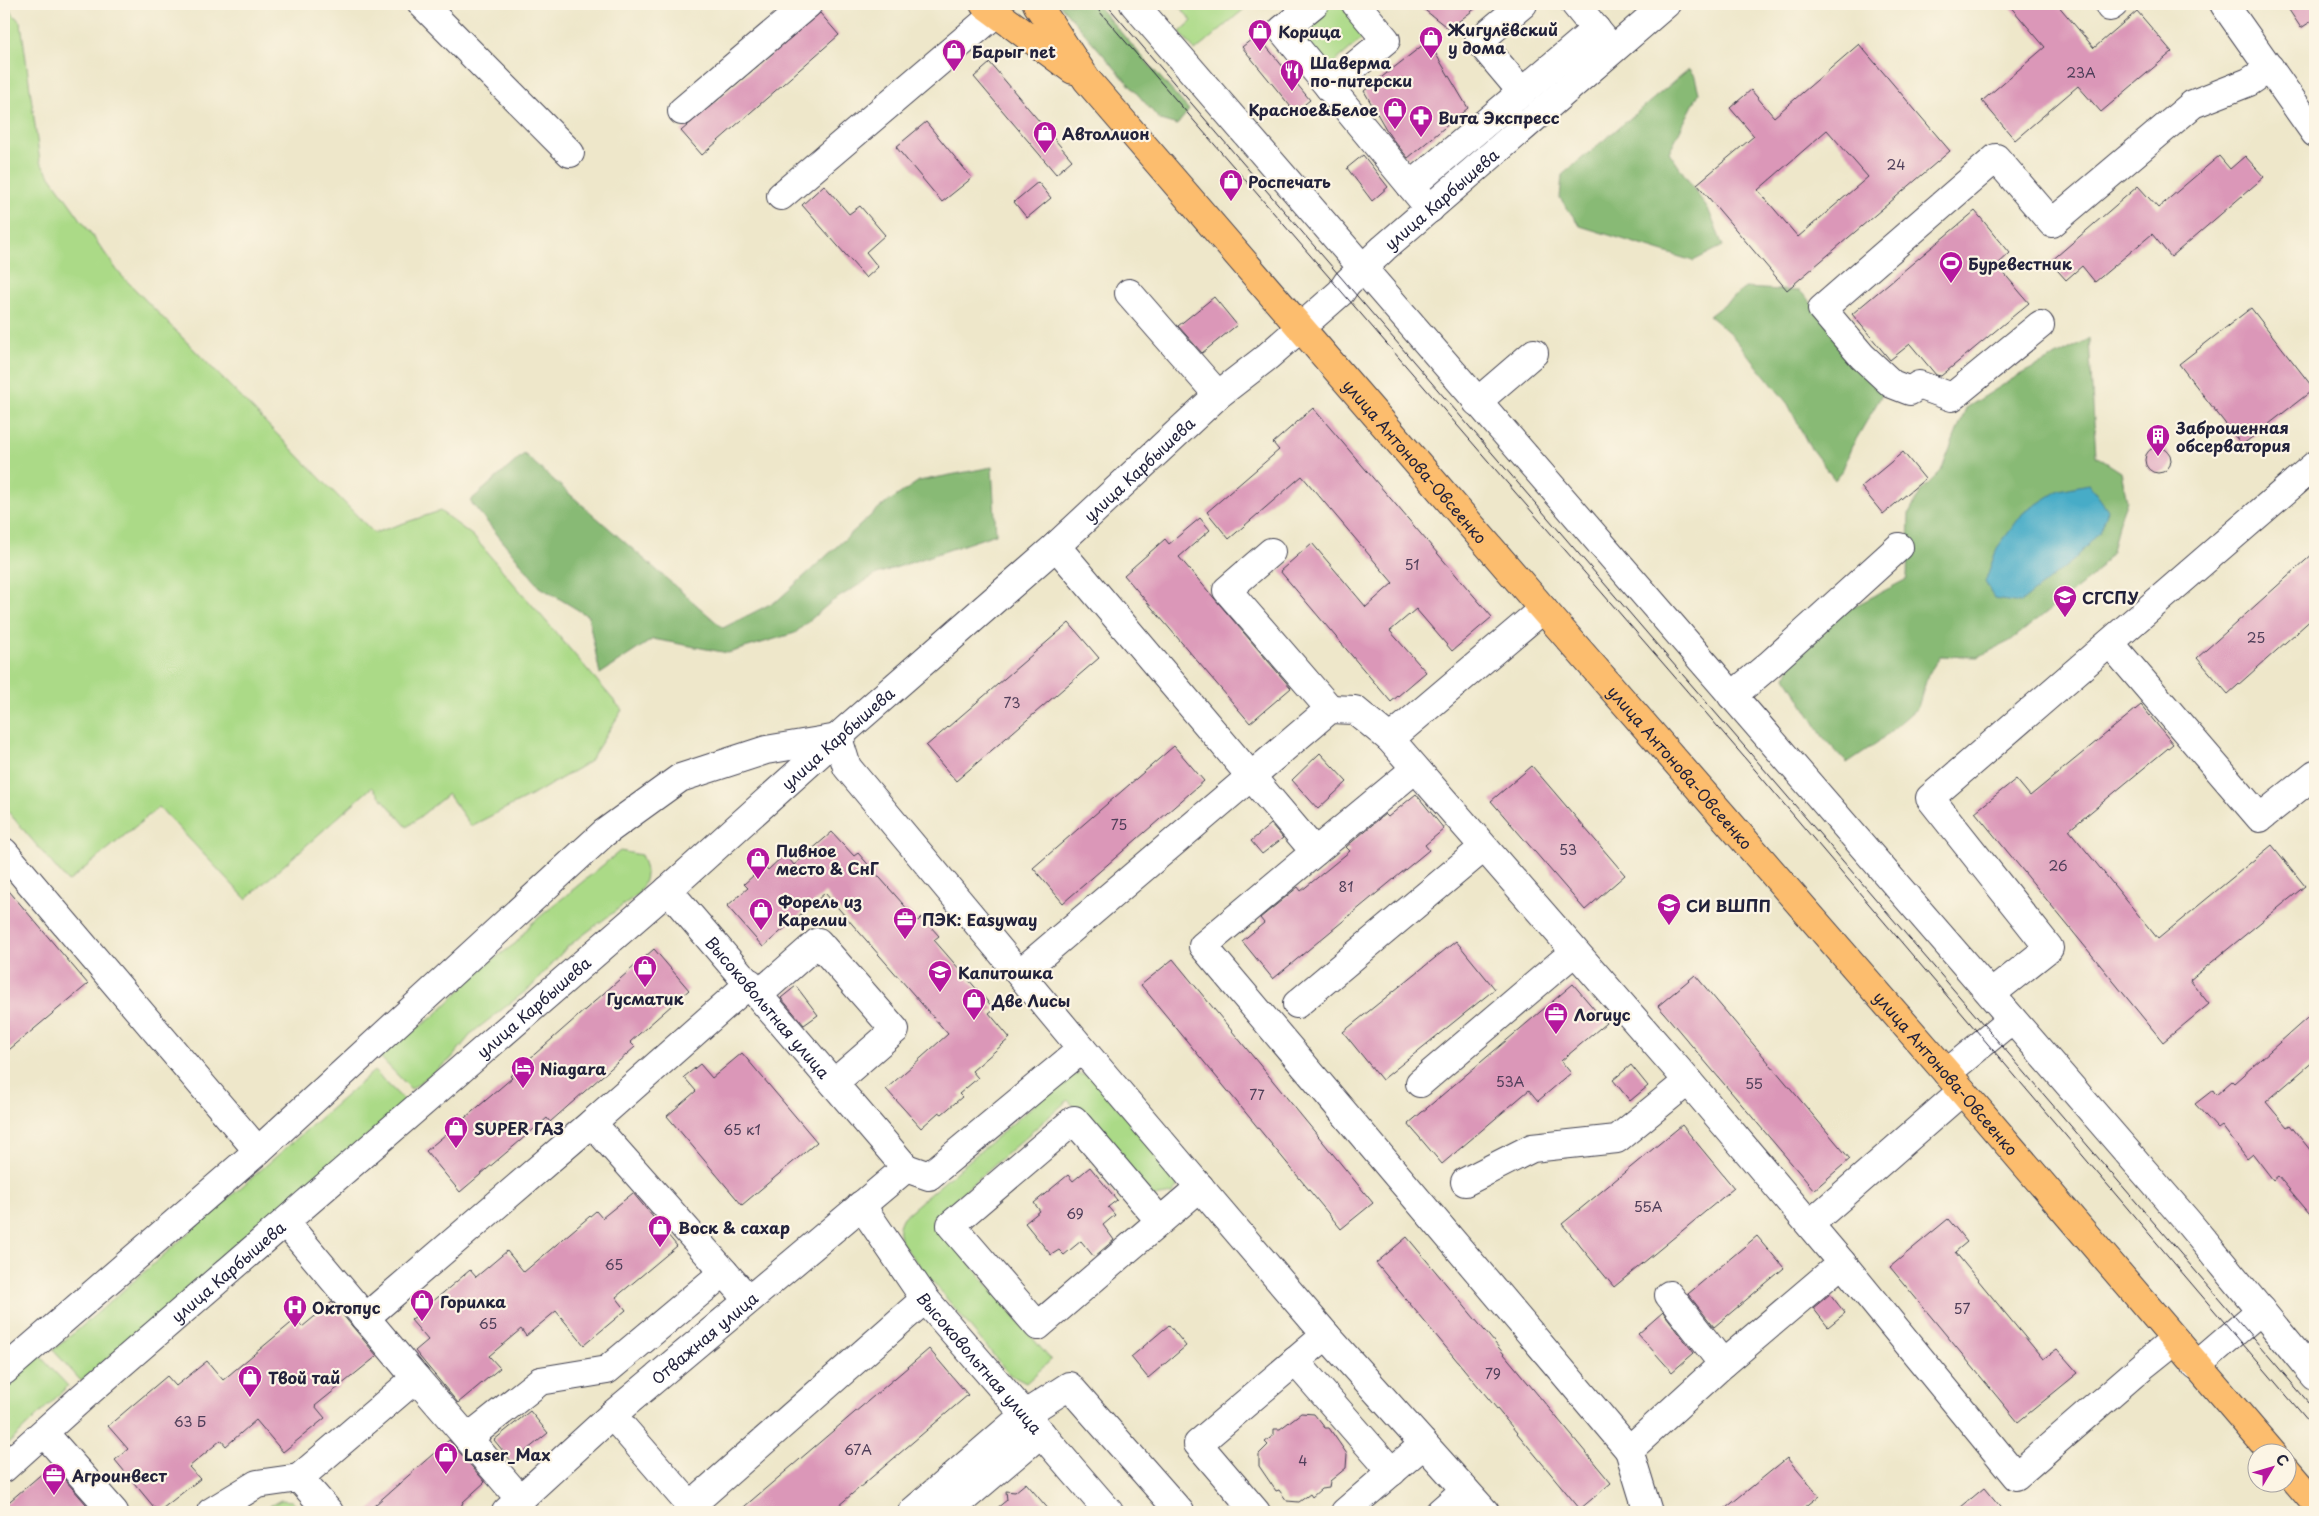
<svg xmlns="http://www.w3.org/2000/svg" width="2319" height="1516" viewBox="0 0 2319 1516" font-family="'Playpen Sans',sans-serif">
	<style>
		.green { fill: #abda87; stroke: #667e61 }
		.forest { fill: #88ba74; stroke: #556e58 }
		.water { fill: #47acc7; stroke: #346781 }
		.building { fill: #db97b8; fill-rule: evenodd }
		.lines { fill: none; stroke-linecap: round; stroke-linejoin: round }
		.minor-casing { stroke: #414050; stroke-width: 30 }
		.major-casing { stroke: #414050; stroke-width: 30 }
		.minor { stroke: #fff; stroke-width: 28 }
		.major { stroke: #fcbd6e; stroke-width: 28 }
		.tram { stroke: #22223b; stroke-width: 1 }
		.labels { text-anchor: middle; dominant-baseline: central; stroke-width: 4.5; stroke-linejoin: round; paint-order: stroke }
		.number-label { font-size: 14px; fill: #503f5a }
		.poi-label { font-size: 16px; font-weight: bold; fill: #22223b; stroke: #fcf5e5; text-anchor: start }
		.street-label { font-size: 16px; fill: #22223b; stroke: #fcf5e5 }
	</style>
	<rect width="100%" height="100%" fill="#fcf5e5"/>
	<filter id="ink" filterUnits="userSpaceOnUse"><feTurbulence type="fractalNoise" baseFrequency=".02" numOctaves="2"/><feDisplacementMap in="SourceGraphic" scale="10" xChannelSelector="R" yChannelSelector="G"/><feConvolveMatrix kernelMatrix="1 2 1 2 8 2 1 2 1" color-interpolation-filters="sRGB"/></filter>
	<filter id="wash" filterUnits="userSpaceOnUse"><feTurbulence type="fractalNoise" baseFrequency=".0096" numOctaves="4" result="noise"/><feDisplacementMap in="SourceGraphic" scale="20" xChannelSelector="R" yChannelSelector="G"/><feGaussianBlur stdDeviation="1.12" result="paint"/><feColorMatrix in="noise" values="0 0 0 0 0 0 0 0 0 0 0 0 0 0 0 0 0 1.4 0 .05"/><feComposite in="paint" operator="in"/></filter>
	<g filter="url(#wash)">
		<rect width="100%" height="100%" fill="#eee7ca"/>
		<g class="green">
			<path d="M4,4l17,19 19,139 79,111 255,260 66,-22 33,25 149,174 -33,52 -51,30 -67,34 -23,-32 -41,33 -35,-40 -126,112 -87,-92 -91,75 -64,-75z"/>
			<path d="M1177,4h73l-55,47 -15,-19 12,-11z"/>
			<path d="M1326,4h14l27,30 -41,36 -33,-37z"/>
			<path d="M620,851l21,4c7,16 7,24 -3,39l-71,53 -36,40 -58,45 -23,28 -39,29 -32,-33 54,-39 53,-52 30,-22 14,-18z"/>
			<path d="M374,1071l32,31 -325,279 -28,-31 26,-21z"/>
			<path d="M1079,1074l11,2 86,100 1,11 -5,7 -18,3 -86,-97 -136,119 119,141 -25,23 -17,-9 -104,-126c-7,-12 -9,-19 -2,-31l164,-140z"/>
			<path d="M37,1353l31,33 -64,62v-65z"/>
			<path d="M281,1500l11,1 9,11h-43z"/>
		</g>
		<g class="forest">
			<path d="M1059,4h37l93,106 -12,15 -17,-5z"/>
			<path d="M1689,69l6,8 4,16 -30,59 40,59 14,35 -30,15 -113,-35 -20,-28 2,-23z"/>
			<path d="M1745,288l55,3 27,28 56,74 -32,55 -8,21 -8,11 -26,-34 -21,-42 -57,-70 -22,-18z"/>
			<path d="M2089,339l7,117 25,16 6,28 -9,24 -6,28 -19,24 -83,65 -32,16 -38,-1 -12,19 -10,32 -40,35 -31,21 -24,-26 -37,-60 10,-27 53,-41 58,-30 2,-65 12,-23 20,-20 25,-63 53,-33z"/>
			<path d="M524,454l199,174 55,-28 101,-92 40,-27 73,-14 4,67 -119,40 -46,28 -36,31 -67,20 -75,-14 -53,35 -12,-58 -48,-29 -70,-86z"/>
		</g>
		<path class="water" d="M2089,484l19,26 -8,22 -26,28 -54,43 -25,-4 -10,-17 12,-34 26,-35 36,-23z"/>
		<g id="blocks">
			<g class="building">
				<path d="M1417,4h64l-32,25z"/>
				<path d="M2008,4h49l37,44 43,-37 35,41 -71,60 -23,-26 -63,54 -33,-39 63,-54z"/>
				<path d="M2285,4h30v15l-14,9z"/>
				<path d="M820,13l19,22 -137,120 -21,-24z"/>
				<path d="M1257,35l53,65 -15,12 -53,-65z"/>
				<path d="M1428,41l40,67 -60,50 -18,-22 -26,-45z"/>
				<path d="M1859,44l91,107 -163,139 -90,-106 57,-48 -24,-28 21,-18 23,27zM1827,130l41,47 -70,60 -40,-47z"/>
				<path d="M990,63l82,97 -16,14 -82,-97z"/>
				<path d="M926,122l46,56 -30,24 -46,-55z"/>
				<path d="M1363,155l25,32 -16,14 -25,-33z"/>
				<path d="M2219,156l11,13 15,-13 19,21 -93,80 -19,-23 -57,48 -13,-16 -16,14 -16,-18 88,-76 20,22z"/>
				<path d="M1038,182l13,16 -24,20 -13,-16z"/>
				<path d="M824,185l25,29 11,-8 25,29 -19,17 12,15 -12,11 -64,-73z"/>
				<path d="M1975,211l35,42 -13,12 32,38 -88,73 -5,-1 -26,-31 -20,16 -38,-46z"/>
				<path d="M1214,297l23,28 -35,28 -24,-27z"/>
				<path d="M2251,308l63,81 -72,56 -63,-81z"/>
				<path d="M1313,408l179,209 -40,34 -36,-42 -26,22 36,41 -35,30 -111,-131 32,-28 54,64 27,-24 -91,-107 -73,63 -22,-27 72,-62 -6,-7z"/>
				<circle cx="2158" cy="460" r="13"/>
				<path d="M1903,452l22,27 -42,35 -22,-27z"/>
				<path d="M1200,518l10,12 -31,27 112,131 -41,35 -126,-148 41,-36 4,5z"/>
				<path d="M2315,552v64l-87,78 -31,-36z"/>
				<path d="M1069,623l30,35 -143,123 -30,-35z"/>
				<path d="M2141,705l32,39 -104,86 89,109 114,-94 33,41 -115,94 19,24 -46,38 -188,-230 41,-33 14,17z"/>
				<path d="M1174,746l30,35 -141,122 -30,-35z"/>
				<path d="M1320,753l27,29 -29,27 -26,-29z"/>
				<path d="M1532,766l93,109 -40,35 -94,-109z"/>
				<path d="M1416,794l28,35 -19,16 4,5 -156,129 -31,-38 22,-18 -4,-5 38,-31 3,4 49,-40 -4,-4 39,-33 3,3z"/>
				<path d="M1271,824l12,14 -21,16 -11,-13z"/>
				<path d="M832,832l22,24 4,-3 60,68 4,-4 17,19 -5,4 60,69 -5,4 21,25 -38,33 6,7 -19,16 3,3 -20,17 -3,-2 -18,16 -35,-39 62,-55 -123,-141 -62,54 -36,-41 21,-18 -4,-4 20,-18 4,4 17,-16 9,11z"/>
				<path d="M4,885l84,99 -84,70z"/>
				<path d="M1456,941l39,48 -113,91 -39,-48z"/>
				<path d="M654,949l35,41 -59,52 5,5 -85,75 -3,-4 -87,74 -34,-41 86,-73 -2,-2z"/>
				<path d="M1173,959l200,244 -32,26 -200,-244z"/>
				<path d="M1695,975l155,184 -36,31 -156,-184z"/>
				<path d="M1573,984l33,39 -45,38 10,12 -33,28 -9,-11 -87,74 -34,-40z"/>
				<path d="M796,986l22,29 -14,10 -23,-27z"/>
				<path d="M2315,1011v49l-49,42 21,25 3,-2 25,31v64l-37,-44 -5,4 -20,-26 -6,5 -25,-33 -4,3 -23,-25 18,-14 3,5 16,-14 2,2z"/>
				<path d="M742,1053l75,89 -75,63 -75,-89 29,-25 -12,-14 16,-13 12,14z"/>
				<path d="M1631,1065l17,21 -18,15 -17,-21z"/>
				<path d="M1682,1125l52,63 -120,99 -52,-63z"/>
				<path d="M1090,1167l27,33 -9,7 7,8 -12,10 11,15 -20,17 -13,-16 -17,14 -5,-5 -8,5 -26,-32 15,-12 -6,-8 34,-28 5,6z"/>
				<path d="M633,1193l44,53 -61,51 10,13 -42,35 -28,-34 -30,25 -5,-7 -32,27 11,12 -42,35 -43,-52 13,-11 -17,-20 59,-50 6,7 31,-26 17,21 72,-61 6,7z"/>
				<path d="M1948,1219l19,23 -12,10 88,107 14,-10 21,24 -60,49 -128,-155z"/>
				<path d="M1757,1236l27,32 -70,59 -26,-33z"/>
				<path d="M1407,1237l204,246 -31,26 -204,-246z"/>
				<path d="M1830,1294l15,19 -17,14 -15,-19z"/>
				<path d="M332,1302l45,54 -62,50 10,12 -42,34 -27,-32 -30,26 -5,-6 -32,27 11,12 -42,33 -43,-52 13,-11 -20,-23 59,-50 9,10 31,-25 16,19 73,-61 6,8z"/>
				<path d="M1663,1312l31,41 -22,19 -34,-38z"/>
				<path d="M1169,1325l17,21 -38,32 -17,-21z"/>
				<path d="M929,1349l39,46 -137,117h-93z"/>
				<path d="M530,1411l18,22 -36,29 -18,-22z"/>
				<path d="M1301,1413l13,1 11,14h4l18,26 -1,14 -16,13 -1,7 -8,1 -9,8 -2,-3 -11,8 -12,-1 -8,-11 -3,1 -17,-25v-12l9,-9 -3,-3 9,-7v-6h6z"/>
				<path d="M449,1440l36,42 -22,20 -4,10h-92z"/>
				<path d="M1787,1458l32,38 -20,16h-78z"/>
				<path d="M52,1465l41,47h-89v-6z"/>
				<path d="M1026,1483l25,29h-59l15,-12 -1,-9 9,1z"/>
				<path d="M1984,1488l20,24h-49z"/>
			</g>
		</g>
	</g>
	<g filter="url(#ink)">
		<use href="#blocks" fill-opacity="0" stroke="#414050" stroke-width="1"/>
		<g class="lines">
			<g class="minor-casing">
				<g id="minor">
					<path d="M422,4l148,149"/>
					<path d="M1134,4l1053,1217 128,155"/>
					<path d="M1314,4l-32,26 148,179"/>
					<path d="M1523,4l-44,37 43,51 74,-63"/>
					<path d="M1575,4l32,39"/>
					<path d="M2224,4l91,129"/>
					<path d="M2110,7l4,-3"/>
					<path d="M1329,87l57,-47 -30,-36"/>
					<path d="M682,111l126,-107"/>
					<path d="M1411,186l111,-94"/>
					<path d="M781,196l215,-183"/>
					<path d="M1129,293l89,102"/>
					<path d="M2040,325l-88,72 -33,-12 -9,6 -18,-7 -30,-28 -40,-47 174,-151 56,65 141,-119 56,-22 21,-14"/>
					<path d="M1477,402l57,-49"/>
					<path d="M1056,546l259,306 -112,94 426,504"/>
					<path d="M1271,552l-44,38 103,119"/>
					<path d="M1543,609l-153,130 298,342 154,182 -119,101 -94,86 19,62"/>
					<path d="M2110,643l150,175 55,-44"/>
					<path d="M1732,696l37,-31 130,-118"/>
					<path d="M838,738l9,29 235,282 244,286 159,177"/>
					<path d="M4,852l254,299"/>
					<path d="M1315,852l100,-83"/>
					<path id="s1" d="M668,890l238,278"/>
					<path d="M1020,973l310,-264 25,1 35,29"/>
					<path d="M759,994l59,-52 77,88 -61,53"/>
					<path d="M1991,994l58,-46 -119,-150 385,-333"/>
					<path d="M1297,1004l186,-156"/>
					<path d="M1947,1073l65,-54"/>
					<path d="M1420,1083l154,-131"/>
					<path d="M906,1168l23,8 153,-127"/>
					<path d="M1465,1182l67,-34 85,-9 71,-58"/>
					<path id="s2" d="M861,1205l64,94 184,213"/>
					<path d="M1160,1221l-86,-101 -123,105 87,101 162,-139"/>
					<path d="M286,1223l130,155"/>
					<path d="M1810,1224l152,-133"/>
					<path d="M1842,1263l174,213 129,-112 30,-24"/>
					<path d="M1669,1295l54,69"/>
					<path d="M748,1299l-156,-176 158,-140"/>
					<path d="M365,1318l227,-195"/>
					<path d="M1295,1361l97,111"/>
					<path d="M2196,1366l65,-56"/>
					<path d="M4,1371l254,-220 346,-318 76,-55 86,-28 72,-12"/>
					<path d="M612,1415l84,97"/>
					<path d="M44,1433l70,79"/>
					<path d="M468,1438l72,-57 67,-11 117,-98"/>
					<path id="s3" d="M4,1468l81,-73 583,-505 181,-163 207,-181 162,-151 49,-38 74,-65 6,-9 37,-35 282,-244"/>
					<path d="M299,1478l117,-100 105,122"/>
					<path d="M690,1506l235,-207"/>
					<path d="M211,1512l46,-28 42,-6 30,34"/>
					<path id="s4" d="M506,1512l106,-97 294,-247"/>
					<path d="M912,1512l112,-97 45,-29 111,126"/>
					<path d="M948,1512l93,-79"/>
					<path d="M1256,1512l-58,-68 128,-109"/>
					<path d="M1345,1512l79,-68"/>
					<path d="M1440,1512l25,-22"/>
				</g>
			</g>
			<g class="major-casing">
				<g id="major">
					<path d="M984,4l89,66"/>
					<path id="s5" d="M1037,4l50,76 456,529 404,464 326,381"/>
					<path d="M2286,1469l29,34"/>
				</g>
			</g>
			<use href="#minor" class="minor"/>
			<use href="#major" class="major"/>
			<g class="tram">
				<path d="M1093,4l651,753 571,672"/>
				<path d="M1106,4l1209,1406"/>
			</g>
		</g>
	</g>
	<defs>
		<g id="shop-pin" transform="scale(1.25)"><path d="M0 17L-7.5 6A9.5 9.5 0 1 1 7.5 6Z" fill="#b5179e" stroke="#fcf5e5"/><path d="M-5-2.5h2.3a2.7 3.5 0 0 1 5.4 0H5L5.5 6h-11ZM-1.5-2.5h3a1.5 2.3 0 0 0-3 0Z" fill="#fff"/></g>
		<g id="restaurant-pin" transform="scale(1.25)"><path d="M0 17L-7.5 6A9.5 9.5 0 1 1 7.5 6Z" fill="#b5179e" stroke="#fcf5e5"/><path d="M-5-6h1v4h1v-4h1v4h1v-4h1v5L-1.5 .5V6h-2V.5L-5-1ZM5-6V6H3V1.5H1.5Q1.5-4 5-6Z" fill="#fff"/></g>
		<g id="pharmacy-pin" transform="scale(1.25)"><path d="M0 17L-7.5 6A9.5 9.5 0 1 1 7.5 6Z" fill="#b5179e" stroke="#fcf5e5"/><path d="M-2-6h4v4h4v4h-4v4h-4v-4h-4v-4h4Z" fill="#fff"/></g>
		<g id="stadium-pin" transform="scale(1.25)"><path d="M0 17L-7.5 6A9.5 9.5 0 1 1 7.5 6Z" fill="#b5179e" stroke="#fcf5e5"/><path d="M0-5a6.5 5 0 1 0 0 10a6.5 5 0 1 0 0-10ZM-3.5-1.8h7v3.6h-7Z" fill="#fff"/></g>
		<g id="building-pin" transform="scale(1.25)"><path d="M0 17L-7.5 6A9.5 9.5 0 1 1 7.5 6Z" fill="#b5179e" stroke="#fcf5e5"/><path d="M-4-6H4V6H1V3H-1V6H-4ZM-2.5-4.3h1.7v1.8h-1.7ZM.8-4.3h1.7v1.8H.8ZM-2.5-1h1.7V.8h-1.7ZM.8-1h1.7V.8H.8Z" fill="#fff"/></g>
		<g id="university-pin" transform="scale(1.25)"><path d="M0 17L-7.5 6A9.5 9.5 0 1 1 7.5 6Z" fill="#b5179e" stroke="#fcf5e5"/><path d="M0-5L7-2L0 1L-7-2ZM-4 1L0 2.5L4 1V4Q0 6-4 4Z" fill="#fff"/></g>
		<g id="office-pin" transform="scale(1.25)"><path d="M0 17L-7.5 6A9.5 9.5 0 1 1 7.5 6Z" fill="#b5179e" stroke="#fcf5e5"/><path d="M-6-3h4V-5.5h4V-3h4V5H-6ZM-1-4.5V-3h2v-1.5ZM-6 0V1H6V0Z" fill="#fff"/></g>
		<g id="school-pin" transform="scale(1.25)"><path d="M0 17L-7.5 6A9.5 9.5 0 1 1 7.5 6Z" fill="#b5179e" stroke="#fcf5e5"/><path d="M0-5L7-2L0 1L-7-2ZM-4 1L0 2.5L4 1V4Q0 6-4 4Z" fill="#fff"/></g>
		<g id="hotel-pin" transform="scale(1.25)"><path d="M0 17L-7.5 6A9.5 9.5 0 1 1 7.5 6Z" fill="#b5179e" stroke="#fcf5e5"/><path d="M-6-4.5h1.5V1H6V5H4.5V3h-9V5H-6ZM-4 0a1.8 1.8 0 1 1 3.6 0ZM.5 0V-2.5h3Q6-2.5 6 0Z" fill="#fff"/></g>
		<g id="hospital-pin" transform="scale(1.25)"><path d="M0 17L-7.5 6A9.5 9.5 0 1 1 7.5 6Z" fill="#b5179e" stroke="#fcf5e5"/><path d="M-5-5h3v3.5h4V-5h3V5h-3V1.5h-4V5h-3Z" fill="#fff"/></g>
	</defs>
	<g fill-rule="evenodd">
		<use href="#shop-pin" x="1260" y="31"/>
		<use href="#shop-pin" x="1431" y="38"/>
		<use href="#shop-pin" x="954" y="51"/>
		<use href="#restaurant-pin" x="1292" y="71"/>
		<use href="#shop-pin" x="1395" y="109"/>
		<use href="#pharmacy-pin" x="1421" y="117"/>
		<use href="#shop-pin" x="1045" y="133"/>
		<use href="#shop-pin" x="1231" y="181"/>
		<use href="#stadium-pin" x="1951" y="263"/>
		<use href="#building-pin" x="2158" y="436"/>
		<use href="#university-pin" x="2065" y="597"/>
		<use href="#shop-pin" x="758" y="859"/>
		<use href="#university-pin" x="1669" y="905"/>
		<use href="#shop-pin" x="761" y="910"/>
		<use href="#office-pin" x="905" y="919"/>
		<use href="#shop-pin" x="645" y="967"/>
		<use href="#school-pin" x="940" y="972"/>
		<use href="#shop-pin" x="974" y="1000"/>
		<use href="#office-pin" x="1556" y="1014"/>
		<use href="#hotel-pin" x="523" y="1068"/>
		<use href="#shop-pin" x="456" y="1128"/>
		<use href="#shop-pin" x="660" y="1227"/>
		<use href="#shop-pin" x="422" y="1301"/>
		<use href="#hospital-pin" x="295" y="1307"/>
		<use href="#shop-pin" x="250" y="1377"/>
		<use href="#shop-pin" x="446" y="1454"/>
		<use href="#office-pin" x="54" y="1475"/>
	</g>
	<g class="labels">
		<g class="number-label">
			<text x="2081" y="72">23А</text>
			<text x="1896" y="164">24</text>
			<text x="1412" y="564">51</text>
			<text x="2256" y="637">25</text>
			<text x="1012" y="702">73</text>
			<text x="1119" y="824">75</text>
			<text x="1568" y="849">53</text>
			<text x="2058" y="865">26</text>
			<text x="1346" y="886">81</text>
			<text x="1510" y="1081">53А</text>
			<text x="1754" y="1083">55</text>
			<text x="1257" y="1094">77</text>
			<text x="742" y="1129">65 к1</text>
			<text x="1648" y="1206">55А</text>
			<text x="1075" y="1213">69</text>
			<text x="614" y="1264">65</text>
			<text x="1962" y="1308">57</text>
			<text x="488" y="1323">65</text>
			<text x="1493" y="1373">79</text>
			<text x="190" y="1421">63 Б</text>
			<text x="858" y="1449">67А</text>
			<text x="1303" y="1460">4</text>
		</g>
		<g class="poi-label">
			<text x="1448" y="29">Жигулёвский<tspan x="1448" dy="18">у дома</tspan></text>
			<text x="1278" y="31">Корица</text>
			<text x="972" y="51">Барыг net</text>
			<text x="1310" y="62">Шаверма<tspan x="1310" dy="18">по-питерски</tspan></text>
			<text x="1378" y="109" text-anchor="end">Красное&amp;Белое</text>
			<text x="1438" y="117">Вита Экспресс</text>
			<text x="1062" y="133">Автоллион</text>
			<text x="1248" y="181">Роспечать</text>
			<text x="1968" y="263">Буревестник</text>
			<text x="2176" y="427">Заброшенная<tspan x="2176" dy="18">обсерватория</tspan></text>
			<text x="2082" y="597">СГСПУ</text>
			<text x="776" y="850">Пивное<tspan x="776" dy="18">место &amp; СнГ</tspan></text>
			<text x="778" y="901">Форель из<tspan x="778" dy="18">Карелии</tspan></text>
			<text x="1686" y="905">СИ ВШПП</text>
			<text x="922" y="919">ПЭК: Easyway</text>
			<text x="958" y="972">Капитошка</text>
			<text x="645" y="998" text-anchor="middle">Гусматик</text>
			<text x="992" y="1000">Две Лисы</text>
			<text x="1574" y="1014">Логиус</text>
			<text x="540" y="1068">Niagara</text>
			<text x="474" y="1128">SUPER ГАЗ</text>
			<text x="678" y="1227">Воск &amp; сахар</text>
			<text x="440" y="1301">Горилка</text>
			<text x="312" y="1307">Октопус</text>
			<text x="268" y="1377">Твой тай</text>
			<text x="464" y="1454">Laser_Max</text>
			<text x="72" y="1475">Агроинвест</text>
		</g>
		<g class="street-label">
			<text stroke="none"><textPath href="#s3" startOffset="1918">улица Карбышева</textPath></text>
			<text stroke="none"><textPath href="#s5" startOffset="594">улица Антонова-Овсеенко</textPath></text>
			<text stroke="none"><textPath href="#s3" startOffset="1512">улица Карбышева</textPath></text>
			<text stroke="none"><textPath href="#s3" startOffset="1108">улица Карбышева</textPath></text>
			<text stroke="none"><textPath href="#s5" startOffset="999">улица Антонова-Овсеенко</textPath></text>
			<text stroke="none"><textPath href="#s1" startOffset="154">Высоковольтная улица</textPath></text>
			<text stroke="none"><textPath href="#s3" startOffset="702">улица Карбышева</textPath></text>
			<text stroke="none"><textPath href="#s5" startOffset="1404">улица Антонова-Овсеенко</textPath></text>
			<text stroke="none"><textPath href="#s3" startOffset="298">улица Карбышева</textPath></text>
			<text stroke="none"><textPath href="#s4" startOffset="264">Отважная улица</textPath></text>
			<text stroke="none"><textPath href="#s2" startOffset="198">Высоковольтная улица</textPath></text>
		</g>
	</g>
	<rect width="2319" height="1516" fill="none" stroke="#fcf5e5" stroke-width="20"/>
	<g transform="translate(2272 1468) rotate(52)"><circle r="24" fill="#fcf5e5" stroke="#a5a1a1"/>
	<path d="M0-4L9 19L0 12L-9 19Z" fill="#b5179e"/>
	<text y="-8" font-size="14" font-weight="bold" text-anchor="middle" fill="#22223b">С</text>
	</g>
</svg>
